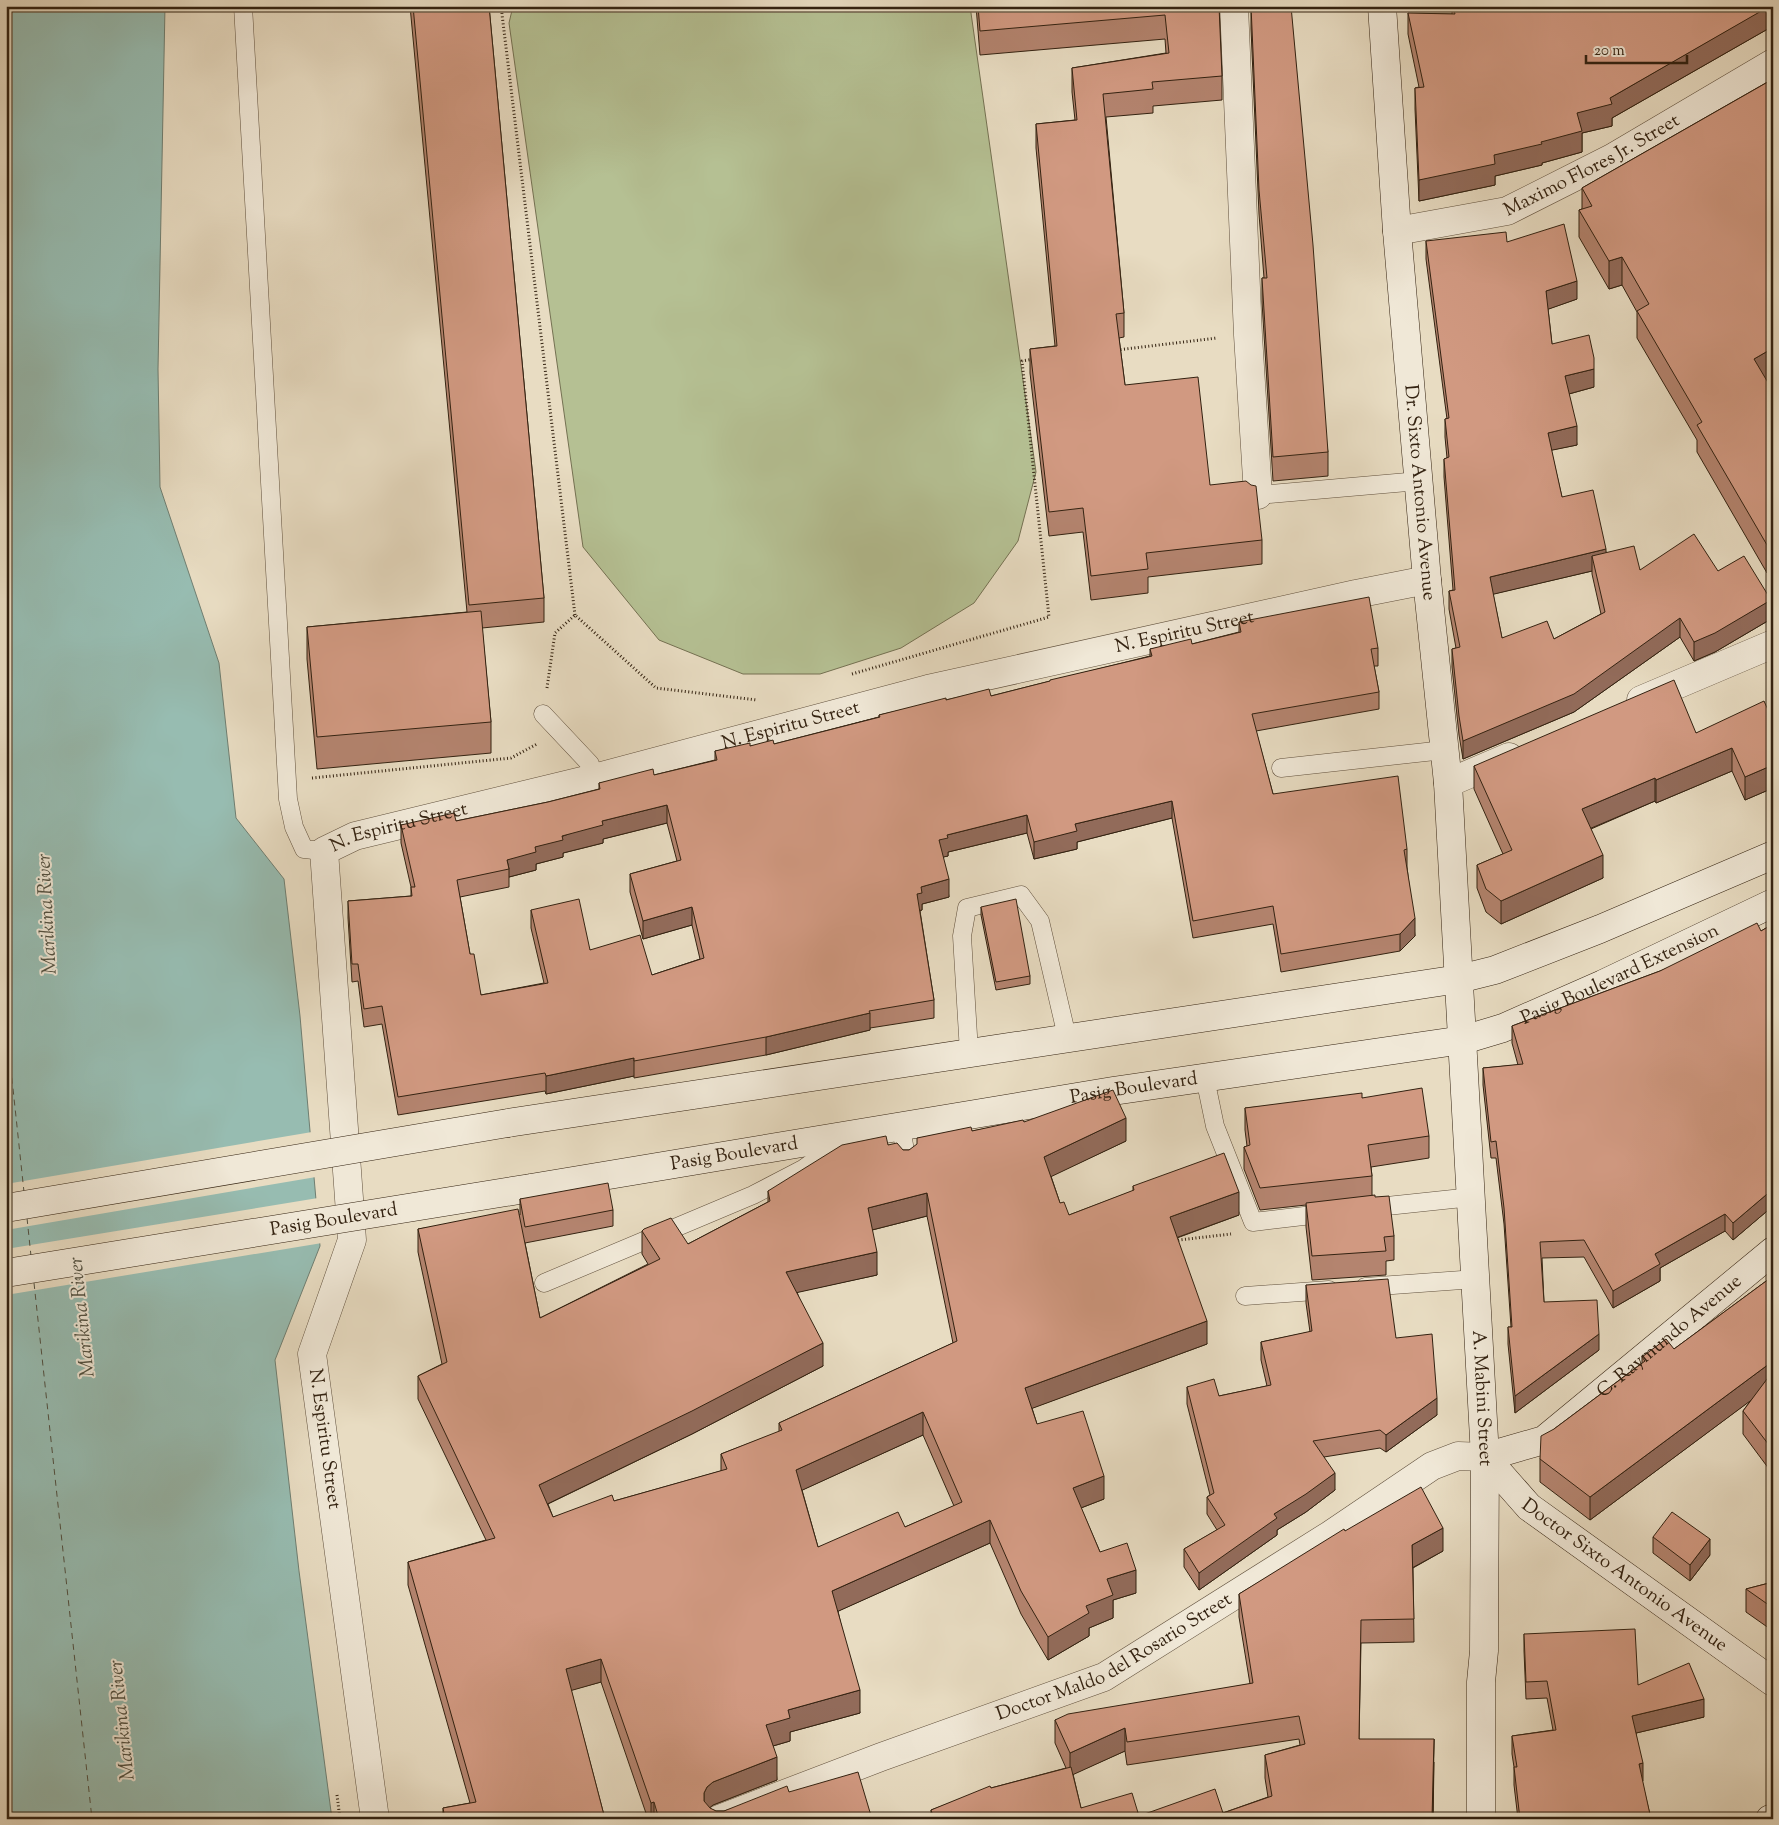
<svg xmlns="http://www.w3.org/2000/svg" width="1779" height="1825" viewBox="0 0 1779 1825" font-family="'Sorts Mill Goudy',serif">
	<style>
		.green { fill: #b5c093; stroke: #747152 }
		.water { fill: #97bcb1; stroke: #6f7e71 }
		.pier { fill: #e8dcc2 }
		.lines { fill: none; stroke-linecap: round; stroke-linejoin: round }
		.ferry { stroke: #515041; stroke-width: 1; stroke-dasharray: 6 5; stroke-linecap: butt }
		.lane-casing { stroke: #60503d; stroke-width: 19 }
		.street-casing { stroke: #60503d; stroke-width: 29 }
		.secondary-casing { stroke: #321; stroke-width: 29 }
		.path { stroke: #321; stroke-width: 3; stroke-dasharray: 1 2.5; stroke-linecap: butt }
		.lane { stroke: #f0e8d7; stroke-width: 18 }
		.street { stroke: #f0e8d7; stroke-width: 28 }
		.secondary { stroke: #f0e8d7; stroke-width: 28 }
		.secondary-bridge-casing { stroke: #321; stroke-width: 29; stroke-linecap: butt }
		.secondary-bridge { stroke: #f0e8d7; stroke-width: 28 }
		.wall { fill: #b4846f; stroke: #321; fill-rule: evenodd }
		.shaded-wall { fill: #926b5a; stroke: #321 }
		.building { fill: #d19981; stroke: #321; fill-rule: evenodd }
		.labels { text-anchor: middle; dominant-baseline: central; stroke-width: 4; stroke-linejoin: round; paint-order: stroke }
		.street-label { font-size: 19px; fill: #321; stroke: #f0e8d7 }
		.water-label { font-size: 20px; font-style: italic; fill: #515041; stroke: #f0e8d7 }
	</style>
	<rect width="100%" height="100%" fill="#e8dcc2"/>
	<filter id="stains"><feTurbulence type="fractalNoise" baseFrequency=".004" numOctaves="4"/><feColorMatrix values="0 0 0 0 .2 0 0 0 0 .09 0 0 0 0 .02 0 0 0 .5 -.17"/></filter>
	<radialGradient id="worn" r=".72"><stop offset=".6" stop-color="#630" stop-opacity="0"/><stop offset="1" stop-color="#630" stop-opacity=".3"/></radialGradient>
	<path class="green" d="M513,6h457l66,466 -18,69 -44,62 -73,45 -81,26h-77l-84,-34 -76,-93 -74,-524z"/>
	<path class="water" d="M6,6h159l-7,363 2,118 59,176 17,155 48,61 16,137 20,230 -45,114 24,211 33,248h-326z"/>
	<g class="pier">
		<path d="M312,1132l4,45 -310,53v-46z"/>
		<path d="M318,1198l4,45 -316,52v-46z"/>
	</g>
	<g class="lines">
		<g class="ferry">
			<path d="M6,19l1,-13"/>
			<path d="M6,1023l18,169"/>
			<path d="M27,1218l4,38"/>
			<path d="M34,1283l58,536"/>
		</g>
		<g class="lane-casing">
			<g id="lane">
				<path d="M243,6l45,793 6,28 10,22 20,2"/>
				<path d="M1258,495l161,-14"/>
				<path d="M543,714l47,50 4,14"/>
				<path d="M1281,768l163,-18"/>
				<path d="M969,1052l-7,-116 5,-28 54,-13 19,26 27,116"/>
				<path d="M1205,1078l10,48 38,96 76,-9"/>
				<path d="M901,1127l6,36"/>
				<path d="M1368,1208l104,-11"/>
				<path d="M544,1283l209,-88 50,-26 42,-30"/>
				<path d="M1365,1287l111,-8"/>
				<path d="M1245,1296l84,-6"/>
			</g>
		</g>
		<g class="street-casing">
			<g id="street">
				<path d="M1234,6l14,329 10,160"/>
				<path id="s1" d="M1397,231l110,-20 105,-53 161,-95"/>
				<path d="M1641,700l132,-56"/>
				<path d="M1448,783l61,-26"/>
				<path id="s2" d="M375,1819l-63,-465 40,-114 -28,-389 31,-15 239,-58 334,-89 428,-95 71,-14"/>
				<path id="s3" d="M719,1819l162,-62 223,-80 226,-142 102,-69 26,-10 27,1"/>
			</g>
		</g>
		<g class="secondary-casing">
			<g id="secondary">
				<path id="s4" d="M1382,6l15,225 30,349 21,203 37,674 -1,194 -3,31v137"/>
				<path d="M508,1123l951,-144 36,-9 105,-41 173,-74"/>
				<path id="s5" d="M531,1188l582,-97 350,-51 40,-12 100,-44 170,-81"/>
				<path id="s6" d="M1485,1457l44,50 244,175"/>
				<path id="s7" d="M1485,1457l59,-17 229,-189"/>
				<path d="M1770,1819l3,-1"/>
			</g>
		</g>
		<g class="path">
			<path d="M501,6l74,609"/>
			<path d="M1117,350l100,-12"/>
			<path d="M852,674l197,-57 -27,-256 12,-2"/>
			<path d="M547,688l8,-55 20,-18 81,73 101,12"/>
			<path d="M312,778l199,-20 26,-14"/>
			<path d="M1175,1242l4,-2 52,-6"/>
			<path d="M337,1795l3,24"/>
		</g>
		<use href="#lane" class="lane"/>
		<use href="#street" class="street"/>
		<use href="#secondary" class="secondary"/>
		<g class="secondary-bridge-casing">
			<g id="secondary-bridge">
				<path d="M6,1208l502,-85"/>
				<path id="s8" d="M6,1273l525,-85"/>
			</g>
		</g>
		<use href="#secondary-bridge" class="secondary-bridge"/>
	</g>
	<g class="wall">
		<path d="M410,6h79l55,592v24l-62,6 9,94v31l-174,16 -10,-110v-32l160,-15z"/>
		<path d="M976,6h243l3,70v24l-69,6v7l-47,4 18,196v24l-5,1 6,47 85,100 52,55v24l-114,13v16l-57,7 -8,-68 -34,4 -19,-163v-24l25,-3 -19,-198v-24l39,-4 -3,-28v-24l94,-15 -1,-14 -185,16z"/>
		<path d="M1251,6l77,446v24l-55,5 -11,-179v-24h2l-5,-64 -8,-185z"/>
		<path d="M1452,6h321v20l-161,92v8l-30,7v19l-40,11v2l-47,11v9l-76,16 -4,-92v-21l4,-1 -11,-53v-21l44,1z"/>
		<path d="M1773,71v305l-7,4 7,11 -6,182 -70,-121v-12l-60,-102v-26l-15,-27 -13,4 -30,-52v-27l3,-1v-21l189,-108v-8z"/>
		<path d="M1426,241l81,1 70,57 -29,10 4,35 42,43 -25,7 8,51 -26,5 11,47 44,55 34,18 78,1 53,48 -56,33 -21,9 -14,-24 -106,75 -111,47 -4,-24 -7,-68v-18l4,-1 -7,-39v-18l4,-1 -9,-113v-18l3,-1 -2,-21v-18h2l-21,-160zM1592,571v3l9,40 -47,25 -52,-1 -9,-44z"/>
		<path d="M1239,622l139,26v18h-4l5,26v17l-123,22 17,63 134,55v18l8,69 -15,15 -119,21 -8,-48 -80,14 -21,-120 -95,24v7l-43,10 -7,-26 -79,19v4l-5,1 6,40 -27,7v6l-2,1 14,89v18l-64,10v2l-104,25 -132,23v-2l-88,18 -1,-3 -147,24 -16,-91 -18,3 -6,-46 -6,1 -4,-64v-17l63,-5v-9l-10,-44v-18l55,-4 92,-19 51,-13v-6l55,-8 61,-15v-9l35,-5 24,-2 105,-27v-2l67,-15 45,-4 159,-40v-7l42,-5 47,-12zM667,823l10,38 -47,13v18l13,47 49,-14 8,34 -48,16 -62,-25 -59,-40v18l13,55 -63,12 -11,-41 -10,-57 49,-10v-10l27,-7v-6l27,-7v-4l40,-10v-4z"/>
		<path d="M1773,721v67l-28,12 -13,-29 -76,32 -1,-2 -64,28 12,49 -102,46 -15,-12 -9,-24v-23l26,-11 -29,-65v-23l222,-33z"/>
		<path d="M981,907l49,69v8l-34,6 -15,-75z"/>
		<path d="M1773,924v282l-40,34 -8,-9 -65,37v13l-47,27 -29,-51 -42,1 2,44 55,48 -84,63 -7,-69v-17h3l-7,-103 -8,-66h-5l-8,-73v-17l35,-3 -6,-22v-17l148,-55 101,-40z"/>
		<path d="M1362,1098l67,38v22l-58,9 1,9v19l3,2 19,39v24l-8,1v14l-74,5 -6,-53v-22l-46,5 -16,-41v-22l3,-1 -2,-16v-22z"/>
		<path d="M1024,1122l102,19 -75,35 9,27 9,12 64,-24v-5l106,29 -62,23 30,106 -175,64 5,16 67,75 -23,9 19,44 36,41 -23,7v18l-24,10v8l-41,24 -27,-46 -31,-71 -152,68 22,102 -70,19v9l-17,5 4,34 -64,25 -4,3 7,3h8l65,-19 83,27h-224l-47,-137 -30,8 34,129h-162v-11l27,-5 -62,-218v-23l78,-22 -68,-141v-23l24,-12 -24,-112v-23l102,-14v-16l93,11v16l-88,17 15,75 108,-54 -6,-10v-23l46,13 80,-42v-11l120,-46 15,5h6l63,-19zM927,1216l26,127 -174,80v9l-58,22v17l-107,30 -61,16 -5,-13 144,-70 131,-68 -26,-74 80,-17 -5,-45zM923,1435l31,71 -49,21 -87,20 -16,-57z"/>
		<path d="M1773,1276l-1,197 -29,-39v-23l8,-11 -161,120 -50,-38v-23l14,-30 88,-66v-6l32,-8z"/>
		<path d="M1306,1285l90,53 41,77 -51,37 -6,-4 -56,9 11,33 -29,22 -29,18v5l-78,55 -15,-23v-18l33,-19 -10,-16v-17l3,-2 -23,-91v-17l32,9 48,-10 -6,-26v-18l49,-10 -4,-29z"/>
		<path d="M1345,1531l98,20 -30,17 1,74 -53,1 -2,96 75,23 -1,57h-502v-9l60,-22 75,-20 -11,-25v-23l195,-36 -11,-67v-23zM1299,1739l1,6 -35,10v23l3,19 -45,16 -84,3 -58,-8 -8,-34 52,-23 2,14z"/>
		<path d="M1653,1537l57,18 -20,26 -37,-28z"/>
		<path d="M1773,1582v49l-27,-19v-23z"/>
		<path d="M1524,1634l114,51 66,32 -68,16 6,48 9,38h-133l-4,-34v-18l-2,-13v-18l41,-6 -6,-32 -21,1 -2,-48z"/>
	</g>
	<g class="shaded-wall">
		<path d="M1769,6h4v20l-161,92v8l-30,7v19l-40,11v2l-47,11v9l-76,16v-21l75,-25 47,-13 36,-29 33,-15z"/>
		<path d="M1622,257v28l-13,4v-28z"/>
		<path d="M1577,281v18l-31,11v-19z"/>
		<path d="M1773,348v28l-19,10v-27z"/>
		<path d="M1594,369v18l-29,8v-19z"/>
		<path d="M1577,426v19l-29,6v-18z"/>
		<path d="M1773,542v28l-6,3v-28z"/>
		<path d="M1606,549v18l-14,-11v15l-102,24v-18z"/>
		<path d="M1771,600v19l-56,33 -21,9v-19z"/>
		<path d="M1680,618v19l-106,75 -111,47v-18z"/>
		<path d="M1732,748v23l-76,32v-23z"/>
		<path d="M1773,765v23l-28,12v-23z"/>
		<path d="M1655,778v23l-73,31v-23z"/>
		<path d="M1172,801v17l-95,24v7l-43,10v-17l41,-18z"/>
		<path d="M667,805v18l-64,16v4l-40,10v4l-27,7v6l-27,7v-8l-2,-9 28,-13 67,-26z"/>
		<path d="M1027,815v18l-79,19v4l-9,2v-18l8,-5z"/>
		<path d="M1603,855v23l-102,46v-23z"/>
		<path d="M949,879v18l-27,7v6l-5,1v-17l4,-7z"/>
		<path d="M692,907v18l-49,14v-18z"/>
		<path d="M1415,918v18l-15,15v-17z"/>
		<path d="M870,1013v17l-104,25v-18z"/>
		<path d="M634,1058v18l-88,18v-18z"/>
		<path d="M1126,1118v23l-82,39v-23z"/>
		<path d="M1773,1189v17l-40,34v-17z"/>
		<path d="M1239,1192v23l-69,25v-23z"/>
		<path d="M927,1193v23l-59,15v-23z"/>
		<path d="M1725,1214v17l-65,37v13l-47,27v-17l42,-37z"/>
		<path d="M877,1252v23l-91,20v-23z"/>
		<path d="M1207,1321v23l-182,67v-23z"/>
		<path d="M1599,1334v16l-84,63v-17z"/>
		<path d="M823,1343v23l-131,68 -153,74v-23z"/>
		<path d="M1773,1361v23l-183,136v-23z"/>
		<path d="M1437,1398v17l-51,37v-17z"/>
		<path d="M923,1412v23l-127,58v-23z"/>
		<path d="M1772,1449h1l-1,24z"/>
		<path d="M1335,1473v17l-29,22 -29,18v5l-78,55v-17l75,-59z"/>
		<path d="M1104,1476v23l-31,12v-23z"/>
		<path d="M990,1520v23l-158,71v-23z"/>
		<path d="M1443,1528v23l-31,17v-23z"/>
		<path d="M1710,1539v16l-20,26v-16z"/>
		<path d="M1136,1570v23l-23,7v18l-24,10v8l-41,24v-23l59,-58z"/>
		<path d="M601,1659v23l-35,10v-23z"/>
		<path d="M860,1690v23l-70,19v9l-24,7v-23l22,-15z"/>
		<path d="M1704,1699v18l-72,17v-18z"/>
		<path d="M1125,1728v23l-55,25v-23z"/>
		<path d="M1434,1739l-1,80h-1z"/>
		<path d="M777,1757v23l-64,25 -6,5 -3,6v-23l3,-6 6,-5z"/>
		<path d="M1643,1763v18l-4,1v-18z"/>
		<path d="M654,1802v17h-3v-16z"/>
	</g>
	<g class="building">
		<path d="M413,6h76l55,592 -75,7z"/>
		<path d="M978,6h241l3,70 -70,6 1,7 -50,5 21,219 -8,1 9,71 73,-8 12,108 36,-4 5,4 5,1 6,54 -116,13 2,16 -57,7 -8,-68 -34,4 -19,-163 27,-3 -21,-222 41,-4 -5,-52 97,-15 -4,-38 -185,16z"/>
		<path d="M1251,6h40l22,239 15,207 -55,5 -11,-179h5l-8,-88z"/>
		<path d="M1453,6h317l-160,92 2,6 -35,9 5,18 -41,11 1,2 -48,11 1,9 -76,16 -4,-92 9,-1 -16,-74 47,1z"/>
		<path d="M1773,79v269l-19,11 19,32v151l-6,3 -70,-120 5,-3 -65,-111 12,-7 -27,-47 -13,4 -30,-51 13,-4 -10,-18z"/>
		<path d="M1564,224l13,57 -31,10 6,53 37,-9 5,23v11l-29,7 12,50 -29,7 14,64 31,-7 13,59 -116,28 12,61 45,-17 7,18 51,-27 -13,-56 42,-10 6,24 54,-36 24,37 26,-15 27,44 -56,33 -21,9 -14,-24 -106,76 -111,47 -4,-25 -7,-67 8,-2 -11,-56 6,-1 -11,-131 5,-2 -4,-38 4,-1 -23,-177 80,-9 1,10z"/>
		<path d="M1369,597l9,51 -7,1 8,43 -127,22 21,80 125,-18 9,73 -3,1 11,68 -15,16 -119,20 -8,-48 -80,15 -21,-120 -97,23 2,7 -43,11 -7,-27 -80,20 1,3 -9,2 10,39 -28,8 1,6 -5,1 17,106 -65,11 1,2 -104,24 -132,24v-3l-88,18 -1,-3 -147,24 -16,-91 -18,3 -6,-45h-6l-4,-63 64,-5 -1,-9h4l-14,-62 53,-12 2,8 92,-19 52,-13 -1,-6 54,-14 1,6 63,-15 -2,-9 35,-8v3l23,-6 1,4 106,-27 -1,-2 67,-17v2l43,-11 2,7 59,-15v-1l102,-24 -2,-7 41,-10 1,5 49,-12 -2,-10zM667,805l14,55 -51,14 13,47 49,-14 12,51 -52,17 -12,-40 -50,15 -11,-51 -48,11 17,73 -67,12 -7,-41h-4l-13,-74 52,-11 -2,-9 29,-8 -1,-5 28,-7 -1,-4 41,-11 -1,-4z"/>
		<path d="M481,611l10,111 -174,15 -10,-110z"/>
		<path d="M1674,680l22,53 68,-32 9,20v44l-28,12 -13,-29 -76,32 -1,-2 -73,31 21,46 -102,46 -15,-12 -9,-24 35,-15 -38,-84z"/>
		<path d="M1016,899l14,77 -34,6 -15,-75z"/>
		<path d="M1757,923l4,8 12,-7v265l-40,34 -8,-9 -70,40 5,10 -47,27 -29,-51 -44,2 4,60 53,-2 2,34 -84,62 -7,-69h4l-8,-119 -8,-67 -5,1 -8,-74 40,-4 -11,-38 148,-55z"/>
		<path d="M1422,1088l7,48 -61,9 4,31 -112,12 -16,-41 6,-2 -5,-37 117,-15v5z"/>
		<path d="M1113,1090l13,28 -82,39 16,46 4,-1 5,13 65,-25 -1,-4 91,-33 15,39 -69,25 37,104 -182,67 12,36 46,-13 21,65 -31,12 27,64 27,-9 9,27 -29,9 6,16 -27,11 3,7 -41,24 -27,-46 -31,-71 -158,71 28,99 -72,20 2,8 -24,7 11,32 -64,25 -6,5 -3,6v8l6,7 6,3h8l63,-25 2,6 69,-20 14,47h-213l-5,-17 -3,1 -50,-144 -35,10 39,150h-160l-2,-11 33,-6 -68,-240 87,-24 -77,-162 29,-14 -29,-133 100,-20 22,109 120,-59 -18,-28 2,-2 27,-11 17,26 82,-43 -2,-10 74,-46 44,-9 2,9 9,-2 6,7h6l8,-6v-6l54,-11 1,4 51,-11 1,2zM927,1193l30,148 -178,82 3,7 -61,24 6,15 -113,32 -2,-6 -59,22 -14,-32 153,-74 131,-68 -37,-71 91,-20 -9,-44zM923,1412l39,90 -57,25 -7,-15 -80,35 -22,-77z"/>
		<path d="M608,1183l5,27 -88,17 -5,-28z"/>
		<path d="M1375,1195v2l14,-1 5,40 -10,1 2,14 -74,5 -6,-53z"/>
		<path d="M1773,1276v85l-183,136 -50,-38 1,-23 13,-7 91,-68 -3,-4 24,-18 8,10z"/>
		<path d="M1388,1279l8,59 36,-4 5,64 -51,37 -6,-5 -67,11 22,32 -29,21 -32,20 3,4 -78,55 -15,-24 41,-24 -18,-28 7,-4 -27,-106 27,-8 5,17 52,-11 -10,-43 51,-11 -6,-46z"/>
		<path d="M1773,1371v78h-1l-29,-38z"/>
		<path d="M1421,1487l22,41 -31,17 2,74 -53,1 -2,119h75l-2,80h-498l-3,-9 59,-24 1,2 80,-21 10,41 51,-15 7,23 76,-27 8,24 49,-17 -7,-41 40,-11 -6,-28 -172,26 -2,-14 -55,25 -15,-33 13,-6 185,-31 -14,-89 105,-65 1,2z"/>
		<path d="M1672,1512l38,27 -20,26 -37,-28z"/>
		<path d="M1773,1582v26l-27,-19z"/>
		<path d="M1635,1629l3,56 51,-22 15,36 -72,17 11,47 -4,1 12,55h-131l-6,-52h3l-5,-31 44,-6 -9,-49 -21,1 -2,-48z"/>
	</g>
	<g class="labels">
		<g class="street-label">
			<text stroke="none"><textPath href="#s1" startOffset="208">Maximo Flores Jr. Street</textPath></text>
			<text stroke="none"><textPath href="#s4" startOffset="488">Dr. Sixto Antonio Avenue</textPath></text>
			<text stroke="none"><textPath href="#s2" startOffset="1869">N. Espiritu Street</textPath></text>
			<text stroke="none"><textPath href="#s2" startOffset="1464">N. Espiritu Street</textPath></text>
			<text stroke="none"><textPath href="#s2" startOffset="1059">N. Espiritu Street</textPath></text>
			<text stroke="none"><textPath href="#s5" startOffset="1114">Pasig Boulevard Extension</textPath></text>
			<text stroke="none"><textPath href="#s5" startOffset="611">Pasig Boulevard</textPath></text>
			<text stroke="none"><textPath href="#s5" startOffset="206">Pasig Boulevard</textPath></text>
			<text stroke="none"><textPath href="#s8" startOffset="332">Pasig Boulevard</textPath></text>
			<text stroke="none"><textPath href="#s7" startOffset="224">C. Raymundo Avenue</textPath></text>
			<text stroke="none"><textPath href="#s4" startOffset="1396">A. Mabini Street</textPath></text>
			<text transform="translate(324 1439) rotate(82)">N. Espiritu Street</text>
			<text stroke="none"><textPath href="#s6" startOffset="184">Doctor Sixto Antonio Avenue</textPath></text>
			<text stroke="none"><textPath href="#s3" startOffset="428">Doctor Maldo del Rosario Street</textPath></text>
		</g>
		<g class="water-label">
			<text transform="translate(48 914) rotate(-93)">Marikina River</text>
			<text transform="translate(83 1317) rotate(-96)">Marikina River</text>
			<text transform="translate(123 1720) rotate(-96)">Marikina River</text>
		</g>
	</g>
	<rect width="1779" height="1825" fill="none" stroke="#e8dcc2" stroke-width="25"/>
	<rect x="8" y="8" width="1764" height="1810" fill="none" stroke="#321" stroke-width="2.5"/>
	<rect x="12" y="12" width="1754" height="1800" fill="none" stroke="#321"/>
	<path d="M1586 55v8h101v-8" fill="none" stroke="#332211" stroke-width="2.5"/>
	<text x="1594" y="55" font-size="15" fill="#332211" stroke="#f0e8d7" stroke-width="4" paint-order="stroke">20 m</text>
	<rect width="100%" height="100%" filter="url(#stains)"/>
	<rect width="100%" height="100%" fill="url(#worn)"/>
</svg>
